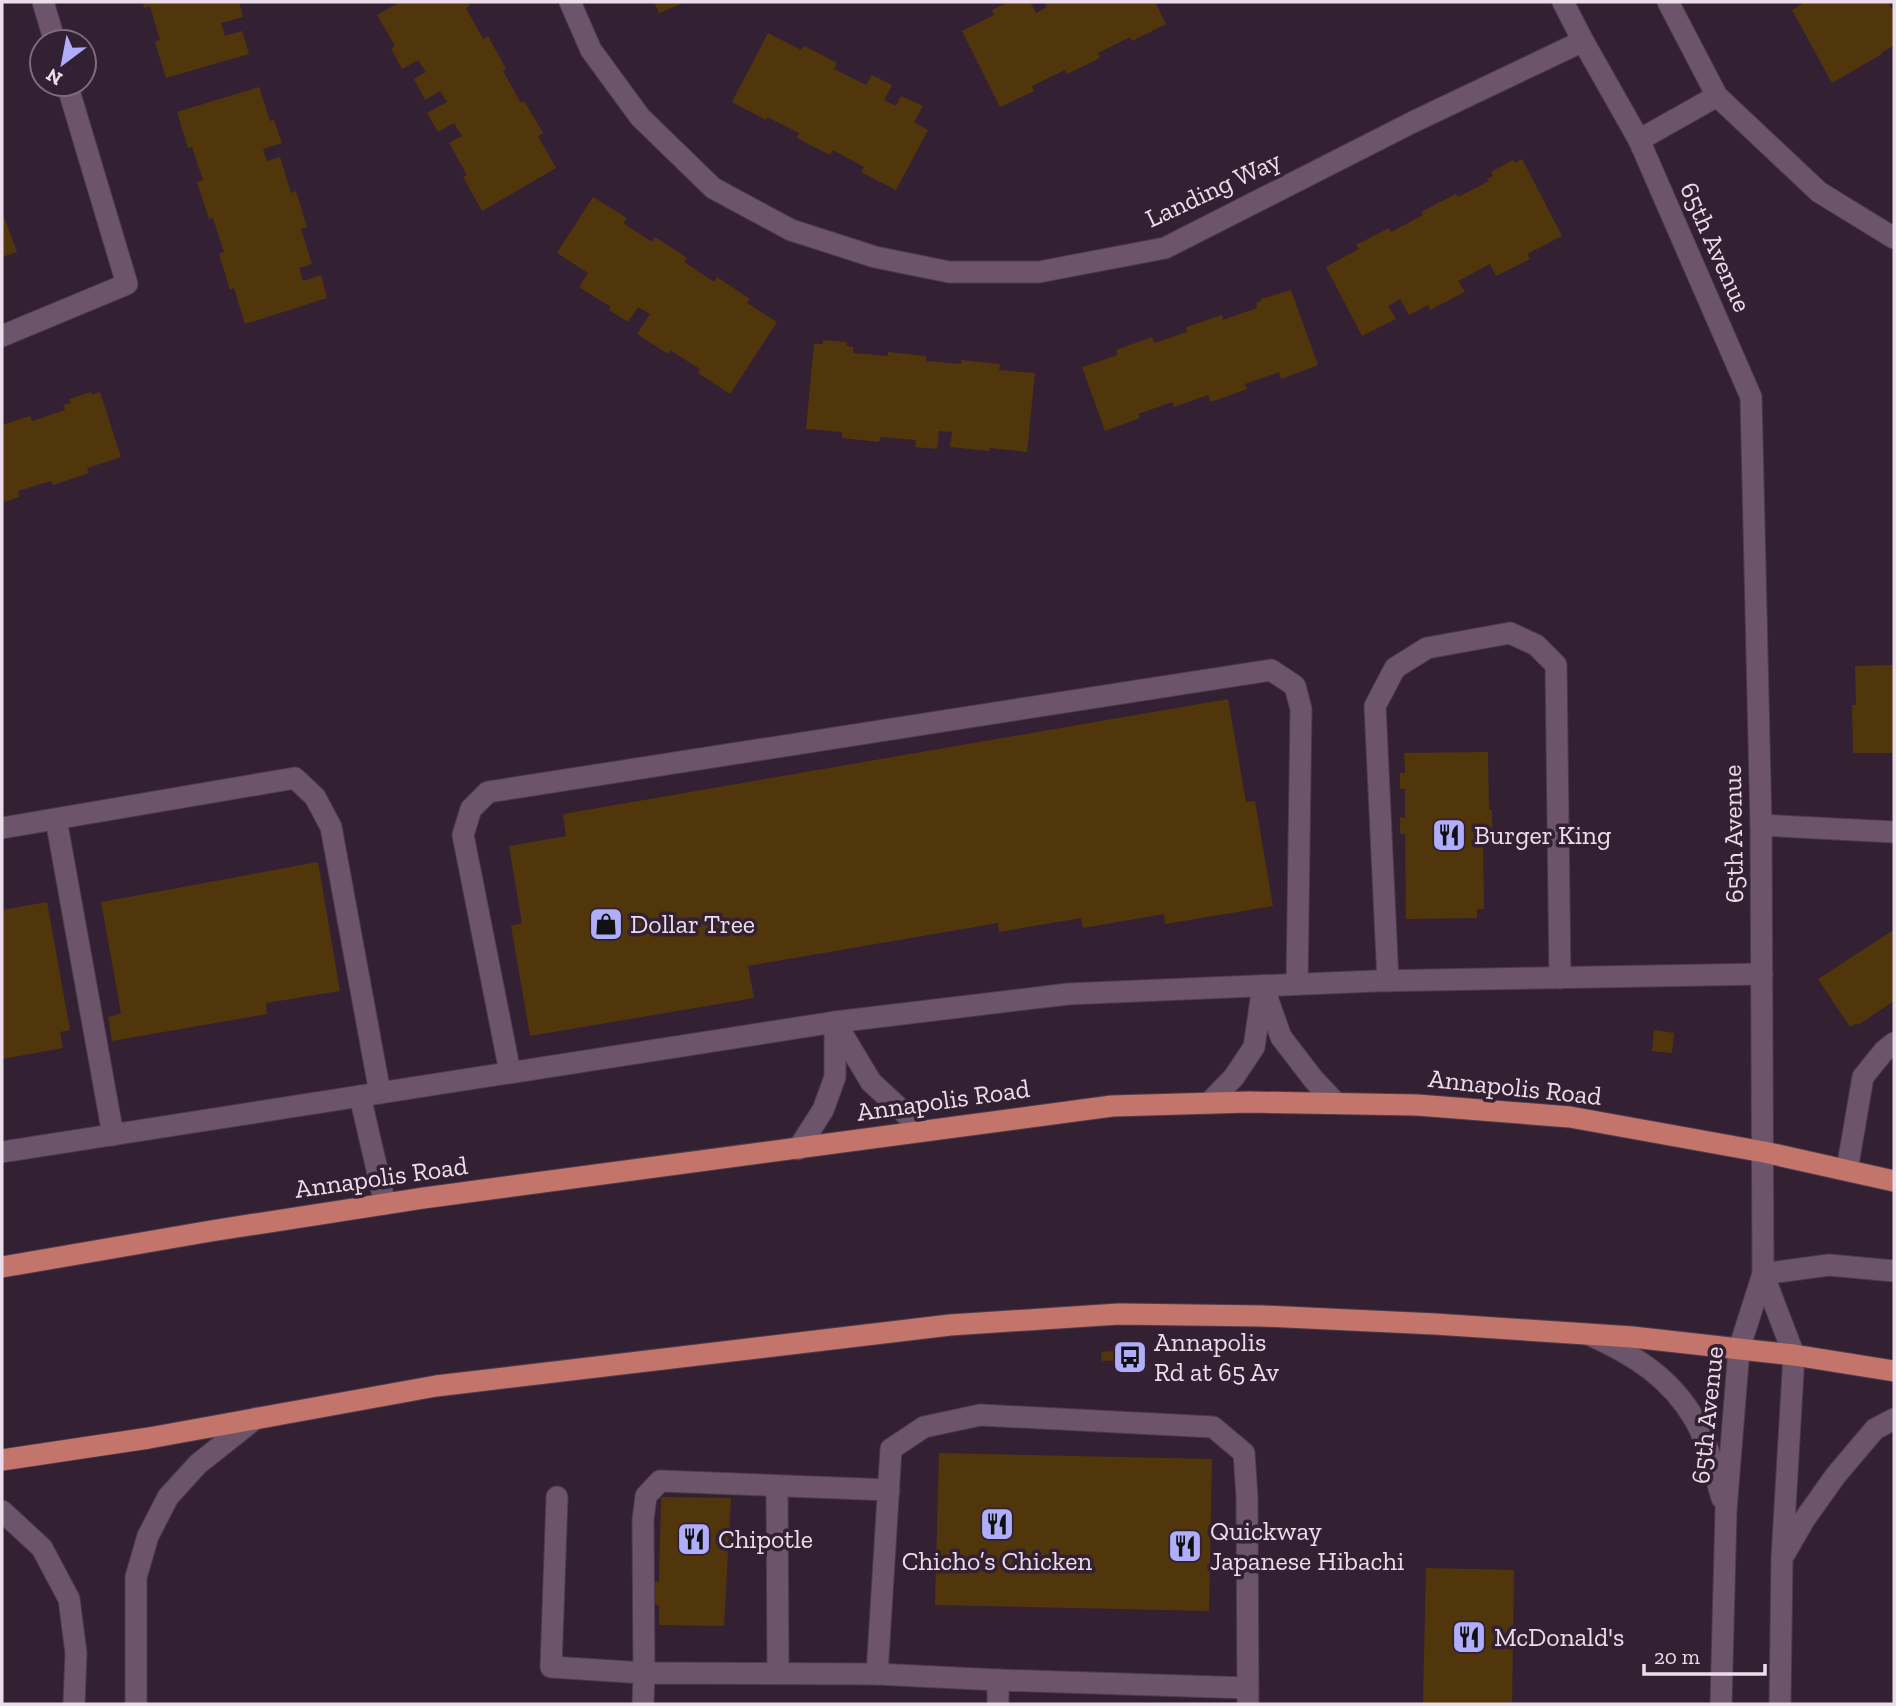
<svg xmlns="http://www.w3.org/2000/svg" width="1896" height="1706" viewBox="0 0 1896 1706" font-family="'Zilla Slab',serif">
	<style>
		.building { fill: #51360c }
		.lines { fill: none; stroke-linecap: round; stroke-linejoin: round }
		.minor-casing { stroke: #4d3c4c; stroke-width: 23 }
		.major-casing { stroke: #4d3c4c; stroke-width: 23 }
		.minor { stroke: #6c556a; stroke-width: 21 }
		.major { stroke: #c4756b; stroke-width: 21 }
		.labels { text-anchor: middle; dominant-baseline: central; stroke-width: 7; stroke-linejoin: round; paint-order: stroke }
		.street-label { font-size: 26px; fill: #ebddea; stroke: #342033 }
		.poi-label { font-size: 26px; fill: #ebddea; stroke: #342033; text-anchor: start }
	</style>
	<rect width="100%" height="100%" fill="#342033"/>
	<g class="building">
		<path d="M143,2h96l4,15 -22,6 4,13 17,-5 7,23 -83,24 -11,-36 5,-2 -10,-34 -6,2z"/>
		<path d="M400,2h68l2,3 -4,3 17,31 5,-3 18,33 -3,2 18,32 3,-2 19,32 -5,3 18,32 -74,43 -19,-34 4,-2 -18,-32 13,-7 -8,-13 -16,9 -11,-19 20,-11 -7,-11 -15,9 -11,-21 12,-7 -8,-12 -16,9 -11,-20 4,-3 -18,-31z"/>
		<path d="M654,2h32l-27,11z"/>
		<path d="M1008,2h22l6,11 11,-6 -3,-5h111l11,22 -34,17 -2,-4 -32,16 2,5 -33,16 -2,-4 -33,16 2,5 -34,16 -38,-76 32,-16 -2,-5z"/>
		<path d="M1801,2h87l6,10v33l-13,8 1,1 -50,29 -40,-73 10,-6z"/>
		<path d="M768,33l33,17 3,-4 33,17 -3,6 32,16 6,-10 20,10 -8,15 12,6 5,-10 22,10 -9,16 14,8 -32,60 -35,-18 3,-5 -31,-17 -3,5 -33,-17 2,-5 -32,-16 -1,3 -34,-18z"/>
		<path d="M259,87l11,34 4,-1 8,23 -19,6 4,12 13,-4 11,36 5,-2 11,36 -6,2 11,35 -13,4 4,13 18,-6 6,23 -82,26 -11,-36 -4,2 -11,-36 5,-2 -11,-34 -4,1 -12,-37 6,-2 -11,-33 -4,1 -11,-36z"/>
		<path d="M1522,159l40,77 -35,18 3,5 -34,17 -6,-12 -32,17 7,11 -35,18 -2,-5 -19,10 -9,-16 -12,7 8,13 -34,17 -36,-69 33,-18 -3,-4 33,-17 2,4 32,-17 -2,-3 35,-18 2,3 31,-16 -2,-2 6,-3 -2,-4 22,-12 2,3z"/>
		<path d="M593,197l34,21 -4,5 29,19 3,-5 32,21 -3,4 30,20 3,-5 33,22 -3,4 30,19 -47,72 -32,-21 2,-4 -30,-19 -2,4 -31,-20 13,-20 -12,-7 -10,15 -19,-12 2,-3 -32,-20 9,-14 -31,-20z"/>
		<path d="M2,212l15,40 -15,5z"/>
		<path d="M1291,290l27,75 -37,14 -2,-7 -34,12 2,5 -36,13 -3,-7 -34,12 -2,-5 -34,12 2,4 -35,13 -23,-64 36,-12 -2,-5 36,-13 2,6 33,-11 -1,-5 36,-12 1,5 34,-12 -1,-5 5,-2v-2z"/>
		<path d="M823,340l24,2 -1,4 7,1v6l35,3v-4l38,4v5l35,3v-4l39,4 -1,6 36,3 -8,79 -37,-4v3l-40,-4 2,-15 -13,-1 -2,18 -22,-2 1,-7 -36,-3 -1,5 -37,-4v-6l-36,-3 8,-85h9z"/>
		<path d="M91,392l1,3 8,-3 21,65 -34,11 2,5 -36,12 -2,-4 -33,10 1,6 -17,6v-78l28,-9 2,5 33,-11 -2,-5 8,-2 -2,-4z"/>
		<path d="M1894,665v88h-41l-1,-48h4l-1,-39z"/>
		<path d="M1228,699l18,103 9,-1 18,105 -108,18 -1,-10 -81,14 -2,-10 -82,14 -1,-9 -250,43 6,32 -224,38 -19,-110 11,-3 -13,-77 57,-10 -3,-22z"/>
		<path d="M1488,752l1,58h3v27h-9l1,72h-7v9l-71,1 -1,-85h-5v-17l5,1v-29h-5v-16h5l-1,-20z"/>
		<path d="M318,862l22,129 -74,12 1,11 -155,27 -4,-24 13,-4 -20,-111z"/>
		<path d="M47,902l23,128 -10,2 3,16 -61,11v-149z"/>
		<path d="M1892,931l2,4v66l-36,24 -1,-2 -7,4 -32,-48z"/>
		<path d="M1654,1030l20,3 -2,20 -20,-2z"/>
		<path d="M1122,1350l1,10 -21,1 -1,-9z"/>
		<path d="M939,1453l273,6 -3,152 -274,-6z"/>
		<path d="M661,1497l70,1 -7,128 -65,-1v-20l-12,-1 2,-23 10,1z"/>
		<path d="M1426,1568l88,2 -2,134h-89z"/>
	</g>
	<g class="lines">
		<g class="minor-casing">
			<g id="minor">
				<path d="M43,2l12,40"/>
				<path d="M570,2l21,48 49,67 73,71 78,42 84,27 74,15h90l126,-24 248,-126 170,-81"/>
				<path d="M1563,2l20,39 56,99 112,257 10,428 2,449 -24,75 -13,161 -5,194"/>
				<path d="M1668,2l49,94 102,96 75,46"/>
				<path d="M1639,140l78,-44"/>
				<path d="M2,336l125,-52 -60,-200"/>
				<path d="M56,819l57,316"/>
				<path d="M1761,825l133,7"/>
				<path d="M2,828l293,-50 20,19 16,30 49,266"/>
				<path d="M1388,981l-13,-275 20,-38 32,-20 83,-15 26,12 20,20 4,313"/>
				<path d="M510,1072l-47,-237 8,-26 17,-17 783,-122 24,16 6,23 -4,275"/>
				<path d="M360,1096l25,108"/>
				<path d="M1209,1103l25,-26 20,-30 9,-61 18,51 33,43 22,23"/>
				<path d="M798,1149l25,-39 12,-33v-55l36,60 52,48"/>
				<path d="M2,1152l833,-130 233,-28 307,-13 387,-7"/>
				<path d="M1847,1170l16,-93 21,-26 10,-8"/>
				<path d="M1763,1274l31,81 -12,203 -2,146"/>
				<path d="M1763,1274l66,-9 65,6"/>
				<path d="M1590,1335c44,20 80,42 105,85 13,23 19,52 27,78"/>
				<path d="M777,1486l1,187"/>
				<path d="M557,1497l-6,170 93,6 -1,-153 3,-24 14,-15 229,9"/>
				<path d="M2,1511l40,37 27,51 7,54 -2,51"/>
				<path d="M1785,1553l19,-33 32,-45 39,-46 19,-10"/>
				<path d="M877,1674l14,-225 33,-22 56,-12 233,12 31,26 3,44 1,207"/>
				<path d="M998,1680v24"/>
				<path d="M136,1704v-127l12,-41 20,-39 30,-33 58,-46"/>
				<path d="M643,1704l1,-31 233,1 121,6 250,8"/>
			</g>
		</g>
		<g class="major-casing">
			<g id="major">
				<path d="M2,1267l209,-36 212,-33 689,-92 137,-4 168,3 153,12 194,35 130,29"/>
				<path d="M2,1460l147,-22 287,-52 514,-61 169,-11 144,2 172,8 197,13 162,18 100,16"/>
			</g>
		</g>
		<use href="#minor" class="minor"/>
		<use href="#major" class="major"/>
	</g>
	<defs>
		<g id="restaurant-square" transform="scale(1.75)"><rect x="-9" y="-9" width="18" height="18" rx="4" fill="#b0aefa" stroke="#342033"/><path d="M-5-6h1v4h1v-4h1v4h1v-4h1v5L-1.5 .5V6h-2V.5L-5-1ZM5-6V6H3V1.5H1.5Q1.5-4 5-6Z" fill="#111"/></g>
		<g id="shop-square" transform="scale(1.75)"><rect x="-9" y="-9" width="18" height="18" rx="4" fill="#b0aefa" stroke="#342033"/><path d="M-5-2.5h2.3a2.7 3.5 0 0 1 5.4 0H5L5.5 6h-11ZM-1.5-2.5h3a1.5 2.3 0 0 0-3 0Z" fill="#111"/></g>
		<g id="bus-square" transform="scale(1.75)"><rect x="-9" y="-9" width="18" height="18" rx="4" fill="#b0aefa" stroke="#342033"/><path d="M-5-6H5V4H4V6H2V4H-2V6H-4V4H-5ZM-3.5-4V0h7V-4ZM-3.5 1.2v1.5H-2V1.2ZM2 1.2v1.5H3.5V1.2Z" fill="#111"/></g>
	</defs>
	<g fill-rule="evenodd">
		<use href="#restaurant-square" x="1449" y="835"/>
		<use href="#shop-square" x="606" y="924"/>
		<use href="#bus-square" x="1130" y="1357"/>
		<use href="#restaurant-square" x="997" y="1524"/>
		<use href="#restaurant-square" x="694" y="1539"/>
		<use href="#restaurant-square" x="1185" y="1546"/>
		<use href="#restaurant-square" x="1469" y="1637"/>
	</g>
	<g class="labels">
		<g class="street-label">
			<text transform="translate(1213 189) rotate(-25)">Landing Way</text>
			<text transform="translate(1716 247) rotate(66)">65th Avenue</text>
			<text transform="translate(1733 834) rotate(-91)">65th Avenue</text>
			<text transform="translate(1515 1087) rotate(6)">Annapolis Road</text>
			<text transform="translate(943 1100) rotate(-8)">Annapolis Road</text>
			<text transform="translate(381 1177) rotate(-8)">Annapolis Road</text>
			<text transform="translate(1707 1415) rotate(-84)">65th Avenue</text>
		</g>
		<g class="poi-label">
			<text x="1474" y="835">Burger King</text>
			<text x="630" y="924">Dollar Tree</text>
			<text x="1154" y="1342">Annapolis<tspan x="1154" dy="30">Rd at 65 Av</tspan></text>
			<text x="1210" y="1531">Quickway<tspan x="1210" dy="30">Japanese Hibachi</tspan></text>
			<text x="718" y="1539">Chipotle</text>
			<text x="997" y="1561" text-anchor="middle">Chicho’s Chicken</text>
			<text x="1494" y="1637">McDonald's</text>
		</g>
	</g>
	<rect width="1896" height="1706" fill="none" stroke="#ebddea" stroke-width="7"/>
	<g transform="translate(63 63) rotate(212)"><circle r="33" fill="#342033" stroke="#7d6c7c" stroke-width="2"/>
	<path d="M0-5L12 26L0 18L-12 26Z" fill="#b0aefa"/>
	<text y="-10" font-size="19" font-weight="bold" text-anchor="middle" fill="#ebddea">N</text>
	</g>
	<path d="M1644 1664v10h121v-10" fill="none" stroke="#ebddea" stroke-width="3.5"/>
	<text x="1654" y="1664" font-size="21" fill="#ebddea" stroke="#342033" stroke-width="5" paint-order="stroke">20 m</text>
</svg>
